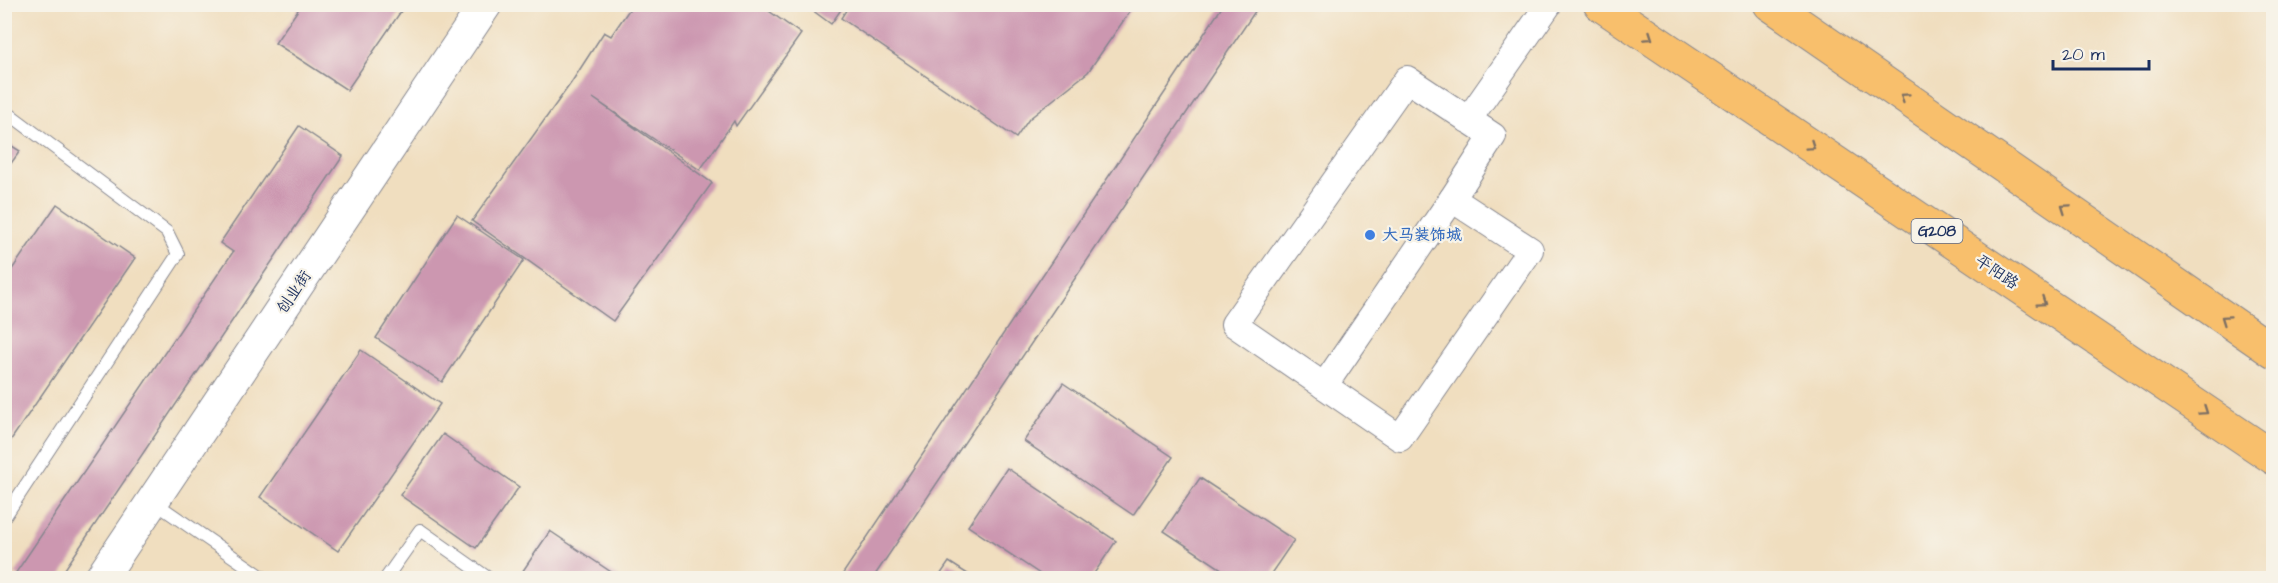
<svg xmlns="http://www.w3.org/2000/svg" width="2278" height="583" viewBox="0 0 2278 583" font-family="'Architects Daughter','LXGW WenKai TC',sans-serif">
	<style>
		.building { fill: #cc97b0 }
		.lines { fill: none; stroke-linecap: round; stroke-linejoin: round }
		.service-casing { stroke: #86868e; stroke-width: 14 }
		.minor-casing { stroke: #86868e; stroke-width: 28 }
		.tertiary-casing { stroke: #86868e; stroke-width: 34 }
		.primary-casing { stroke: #86868e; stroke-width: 35 }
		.service { stroke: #fff; stroke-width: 12 }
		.minor { stroke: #fff; stroke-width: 26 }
		.tertiary { stroke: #fff; stroke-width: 32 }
		.primary { stroke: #f8bf6c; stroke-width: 33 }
		.oneway { stroke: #7e7064 }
		.shop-dot { fill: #3f7fe0; stroke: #f7f3e8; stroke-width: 2 }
		.labels { text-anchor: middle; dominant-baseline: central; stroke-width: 4.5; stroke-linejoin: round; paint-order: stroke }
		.shield { fill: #f7f3e8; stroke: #5d6a87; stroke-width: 1.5 }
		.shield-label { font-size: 15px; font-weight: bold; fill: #1b2f5e }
		.shop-label { font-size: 16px; font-weight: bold; fill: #366cbe; stroke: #f7f3e8; text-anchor: start }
		.street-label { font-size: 16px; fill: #1b2f5e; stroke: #f7f3e8 }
	</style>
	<rect width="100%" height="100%" fill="#f7f3e8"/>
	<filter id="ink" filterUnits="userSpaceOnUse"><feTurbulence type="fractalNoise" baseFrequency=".0167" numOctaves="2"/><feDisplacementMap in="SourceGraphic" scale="12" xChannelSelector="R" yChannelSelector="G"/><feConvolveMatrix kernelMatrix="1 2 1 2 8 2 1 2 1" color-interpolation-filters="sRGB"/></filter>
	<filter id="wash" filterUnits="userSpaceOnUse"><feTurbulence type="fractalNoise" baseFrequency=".008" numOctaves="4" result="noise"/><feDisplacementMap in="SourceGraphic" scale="24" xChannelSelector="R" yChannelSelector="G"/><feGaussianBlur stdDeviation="1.35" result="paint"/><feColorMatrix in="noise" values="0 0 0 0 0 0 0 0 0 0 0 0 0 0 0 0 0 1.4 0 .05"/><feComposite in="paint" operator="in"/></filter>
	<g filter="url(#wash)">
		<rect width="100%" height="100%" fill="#f0debf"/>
		<g id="blocks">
			<g class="building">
				<path d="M302,4h104l-59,86 -72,-47z"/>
				<path d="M633,4h126l42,30 -65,92 -2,-5 -34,49 -107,-72 119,85 -99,138 -141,-100 99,-138 33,-51 7,4z"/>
				<path d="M804,4h41l-14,20z"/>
				<path d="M850,4h285l-47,68 -59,47 -13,19 -175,-120z"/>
				<path d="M1224,4h36l-387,574h-33z"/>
				<path d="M299,126l44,30 -284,422h-37l-7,-4 218,-322 -13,-9z"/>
				<path d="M4,141l16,10 -16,22z"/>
				<path d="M57,204l78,54 -131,192v-169z"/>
				<path d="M457,215l67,45 -82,122 -66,-44z"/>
				<path d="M361,350l79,54 -102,147 -78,-54z"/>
				<path d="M1063,383l110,74 -40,58 -109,-74z"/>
				<path d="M443,434l76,53 -43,61 -76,-53z"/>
				<path d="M1007,468l109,73 -25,37h-45l-78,-52z"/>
				<path d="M1200,478l94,62 -26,38h-33l-71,-47z"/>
				<path d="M550,531l70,47h-102z"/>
				<path d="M949,562l25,16h-36z"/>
			</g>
		</g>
	</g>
	<g filter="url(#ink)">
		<use href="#blocks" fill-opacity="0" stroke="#86868e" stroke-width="1.5"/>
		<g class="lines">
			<g class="service-casing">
				<g id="service">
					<path d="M4,110l163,122 11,22 -174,264"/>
					<path d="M154,502l110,76"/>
					<path d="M386,578l34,-48 68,48"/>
				</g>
			</g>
			<g class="minor-casing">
				<g id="minor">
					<path d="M1407,79l86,57 -41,63 78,51 -130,188 -166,-114z"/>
					<path d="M1468,120l81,-116"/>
					<path d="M1324,386l128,-187"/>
				</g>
			</g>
			<g class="tertiary-casing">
				<path id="tertiary" d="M101,578l385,-574"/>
			</g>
			<g class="primary-casing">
				<g id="primary">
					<path d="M1600,4l674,454"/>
					<path d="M1770,4l504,348"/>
				</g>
			</g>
			<use href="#service" class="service"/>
			<use href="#minor" class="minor"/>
			<use href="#tertiary" class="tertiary"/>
			<use href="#primary" class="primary"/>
		</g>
		<defs><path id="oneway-chevron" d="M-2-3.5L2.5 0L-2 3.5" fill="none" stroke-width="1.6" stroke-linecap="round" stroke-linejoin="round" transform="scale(1.5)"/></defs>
		<g class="oneway">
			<use href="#oneway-chevron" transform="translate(1649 37) rotate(34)"/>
			<use href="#oneway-chevron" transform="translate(1904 97) rotate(-145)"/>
			<use href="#oneway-chevron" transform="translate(1811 146) rotate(34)"/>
			<use href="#oneway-chevron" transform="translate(2065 208) rotate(-145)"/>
			<use href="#oneway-chevron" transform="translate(2042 302) rotate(34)"/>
			<use href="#oneway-chevron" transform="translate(2225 319) rotate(-145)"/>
			<use href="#oneway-chevron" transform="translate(2204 411) rotate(34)"/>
		</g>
	</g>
	<circle class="shop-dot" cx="1370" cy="235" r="6"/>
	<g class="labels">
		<rect class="shield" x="1911.5" y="219" width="51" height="24" rx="4.5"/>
		<g class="shield-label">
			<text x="1937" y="231">G208</text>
		</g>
		<g class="shop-label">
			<text x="1382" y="235">大马装饰城</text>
		</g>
		<g class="street-label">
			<text transform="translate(1997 272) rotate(34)">平阳路</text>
			<text transform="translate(294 292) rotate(-56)">创业街</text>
		</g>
	</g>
	<rect width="2278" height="583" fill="none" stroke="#f7f3e8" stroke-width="24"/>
	<path d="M2053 60v9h96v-9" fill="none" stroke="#1b2f5e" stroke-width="3"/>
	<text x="2062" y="60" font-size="18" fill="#1b2f5e" stroke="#f7f3e8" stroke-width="4.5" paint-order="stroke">20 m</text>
</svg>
